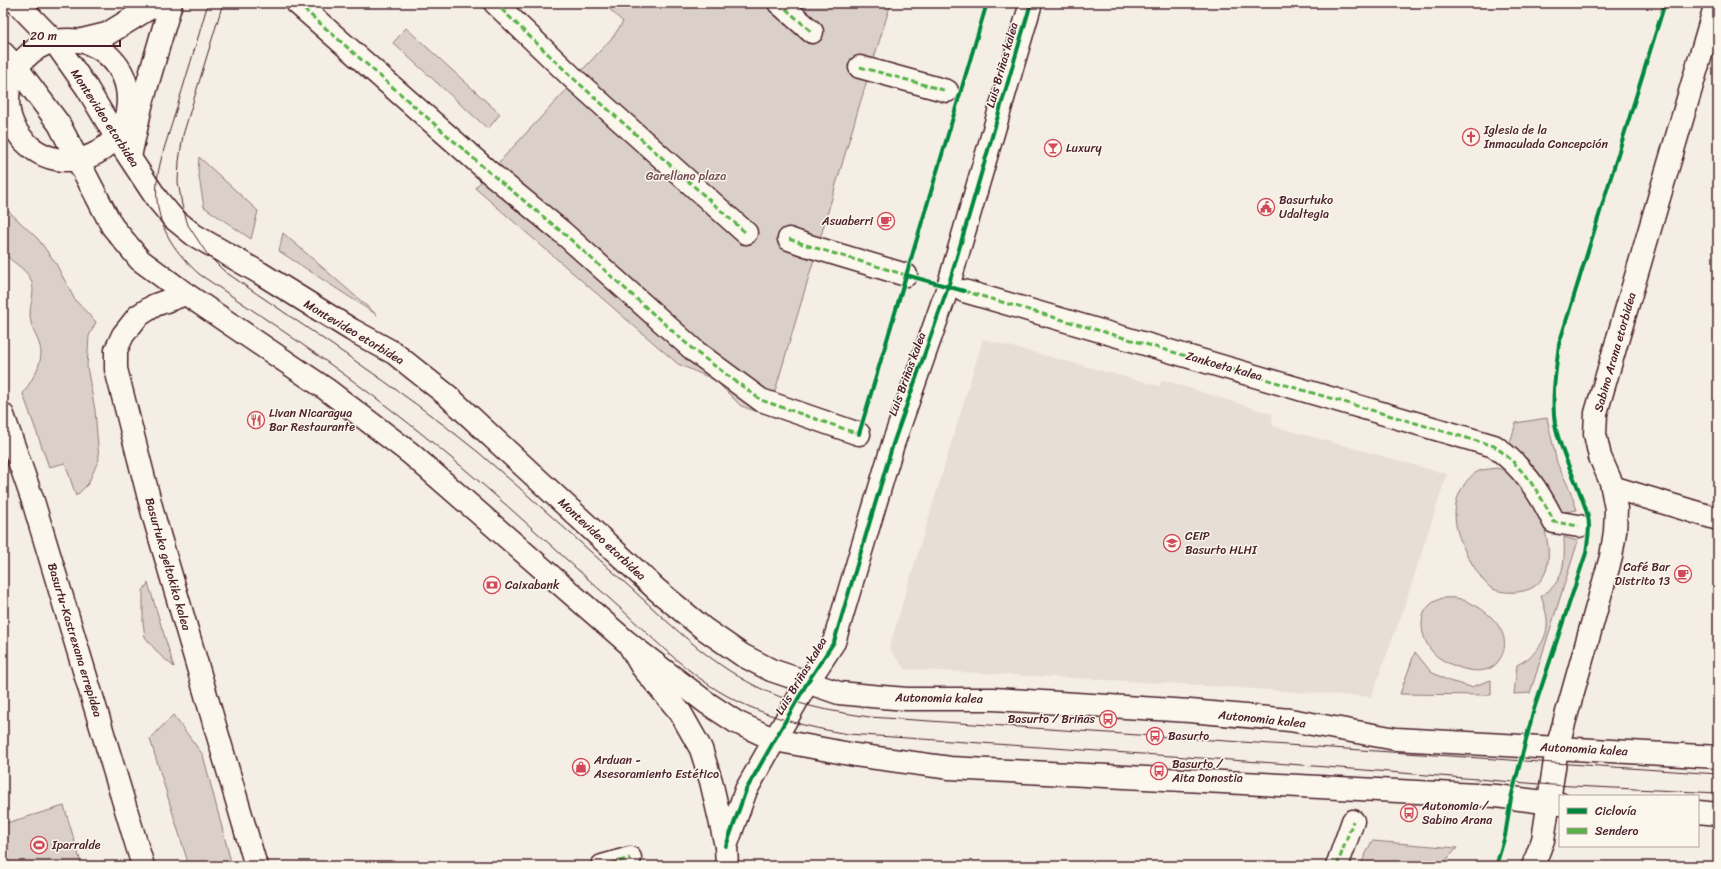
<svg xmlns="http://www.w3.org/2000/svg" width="1721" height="869" viewBox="0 0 1721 869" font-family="Sriracha,sans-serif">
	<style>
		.built { fill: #e7dfd6 }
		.green { fill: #dbd0c9; stroke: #92787a }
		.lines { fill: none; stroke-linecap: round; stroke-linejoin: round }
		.pedestrian-casing { stroke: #4a1f2b; stroke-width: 25 }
		.minor-casing { stroke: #4a1f2b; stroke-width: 25 }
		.tertiary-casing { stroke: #4a1f2b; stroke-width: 25 }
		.primary-casing { stroke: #4a1f2b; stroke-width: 25 }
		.pedestrian { stroke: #fbf7ec; stroke-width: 22 }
		.minor { stroke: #fbf7ec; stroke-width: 22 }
		.tertiary { stroke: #fbf7ec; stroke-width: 22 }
		.primary { stroke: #fbf7ec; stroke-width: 22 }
		.tram { stroke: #4a1f2b; stroke-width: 1 }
		.quiet { stroke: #57b146; stroke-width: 3; stroke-dasharray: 6 3; stroke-linecap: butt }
		.cycleway-casing { stroke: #fbf7ec; stroke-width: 6 }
		.cycleway { stroke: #00873e; stroke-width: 4 }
		.labels { text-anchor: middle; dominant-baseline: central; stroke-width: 3; stroke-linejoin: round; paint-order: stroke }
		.street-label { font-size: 12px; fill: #4a1f2b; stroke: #fbf7ec }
		.poi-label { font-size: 12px; fill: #4a1f2b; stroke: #fbf7ec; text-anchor: start }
		.park-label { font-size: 12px; fill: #6e4b52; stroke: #fbf7ec }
	</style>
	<rect width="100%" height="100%" fill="#f4eee4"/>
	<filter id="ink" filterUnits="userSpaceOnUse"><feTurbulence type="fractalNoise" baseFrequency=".025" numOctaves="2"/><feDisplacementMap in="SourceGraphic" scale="8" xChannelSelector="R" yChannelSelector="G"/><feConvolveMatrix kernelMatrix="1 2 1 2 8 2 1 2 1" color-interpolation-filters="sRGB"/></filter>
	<g filter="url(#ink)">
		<path class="built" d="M983,339l176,47 4,-6 109,34 1,12 174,48 -45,139 -31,84 -191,-13 -275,-15 -16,-21z"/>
		<g class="green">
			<path d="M603,3h288l-30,97 -86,291 -14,22 -20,-7 -26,-26 -37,-16 -203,-176 95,-102 4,-7 39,-42 10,-15z"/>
			<path d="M406,28l94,86 -12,15 -95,-86z"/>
			<path d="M199,157l59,54 -7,28 -47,-32 -6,-36z"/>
			<path d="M3,206l35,33 17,23 20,38 21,22 -7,14 -2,31 8,43 4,49 -11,25 -12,12 -11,-33 -16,4 -26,-73c9,-15 23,-33 16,-51 -4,-10 -9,-18 -9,-29 0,-11 6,-23 1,-34 -6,-13 -19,-17 -28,-28z"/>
			<path d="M283,233l94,82 -98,-64z"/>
			<path d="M1547,418l10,45 13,27 7,20 -18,3c-14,-32 -19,-48 -51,-64l8,-26z"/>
			<path d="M1497,468c12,4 23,8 32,17 4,4 6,14 8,19 8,24 22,64 -2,82 -10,8 -34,8 -44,2 -7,-5 -16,-19 -20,-26 -14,-24 -24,-52 -7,-77 4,-6 10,-13 18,-15 5,-1 10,-1 15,-2z"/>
			<path d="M1564,537l14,4 -48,152 -16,1 3,-29c18,-9 32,-25 30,-47 -1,-7 -4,-15 -6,-22 24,-14 24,-34 23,-59z"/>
			<path d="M148,583l26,84 -15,-13 -14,-17 -2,-15v-31z"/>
			<path d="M1442,598c6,0 13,-1 18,1 25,7 60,36 37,64 -14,16 -45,4 -59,-6 -14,-10 -23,-37 -9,-51 3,-4 9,-6 13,-8z"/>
			<path d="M1415,652l16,20 18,9 22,6 20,-7v15l-91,-1z"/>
			<path d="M173,715l30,40 29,111h-43l-39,-127z"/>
			<path d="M64,806l18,60h-79v-42z"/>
			<path d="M1372,841l85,7 -16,18h-81z"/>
		</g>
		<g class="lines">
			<g class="pedestrian-casing">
				<g id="pedestrian">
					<path d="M297,3l192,169 73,60 134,120 65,48 98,34"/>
					<path d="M495,3l79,76 172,154"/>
					<path d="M779,3l33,29"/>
					<path d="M860,67l87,24"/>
					<path d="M789,239l17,6 100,30"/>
					<path d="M964,291l530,155c28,20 45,45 60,76l25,4"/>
					<path d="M602,866l28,-8"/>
					<path d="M1337,866l16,-45"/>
				</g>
			</g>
			<g class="minor-casing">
				<g id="minor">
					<circle cx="68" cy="100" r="60"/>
					<path d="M78,41l29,-7 44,-27 3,-4"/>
					<path d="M130,157l11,-51 30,-103"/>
					<path d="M186,294l-31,11 -17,11 -15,19 -7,15v19l37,145 103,352"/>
					<path d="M3,415l30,86 110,365"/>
					<path d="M1612,487l106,32"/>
					<path d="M628,643l14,24 38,45 21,37 10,32 15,65 1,20"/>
					<path d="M726,846l20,-56 61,-107 27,-41 59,-198 55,-157 83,-284"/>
					<path d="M1533,866l10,-26 14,-92"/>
				</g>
			</g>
			<g class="tertiary-casing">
				<path id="tertiary" d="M1557,748l54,-191 4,-25 1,-23 -5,-27 -11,-25 -5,-23 1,-21 120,-410"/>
			</g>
			<g class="primary-casing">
				<g id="primary">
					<path d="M17,3l37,38 33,47 29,49 41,62 16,19 21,17 66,38 92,57 42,23 54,43 209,194 46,38 39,27 29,15 68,23 43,4 25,2h86l197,12 100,9 106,19 322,18"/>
					<path d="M3,53l14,15 42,56 53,102 28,34 46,34 140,95 84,64 218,190 79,60 29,19 39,18 80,15 95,13 546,28 64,8"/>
					<path d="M1698,812l20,2"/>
				</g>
			</g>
			<use href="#pedestrian" class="pedestrian"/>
			<use href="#minor" class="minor"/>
			<use href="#tertiary" class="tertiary"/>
			<use href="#primary" class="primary"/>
			<g class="tram">
				<path d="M208,3c-11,39 -23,78 -35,117 -7,24 -19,53 -16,80 3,31 19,53 42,74 82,55 163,110 239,173 63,51 122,107 182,161 35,32 70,69 113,91 38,19 73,28 115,35l441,30 263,21 166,8"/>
				<path d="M223,3l-40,132 -4,26 -1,21 4,23 6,20 19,29 17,17c86,60 173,115 254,181 53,45 104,92 155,138 41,38 82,78 133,101 33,15 69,21 104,26l848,57"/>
			</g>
			<g class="quiet">
				<path d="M297,3l192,169 73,60 134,120 65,48 98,34"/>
				<path d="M495,3l79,76 172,154"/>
				<path d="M779,3l33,29"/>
				<path d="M860,67l87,24"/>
				<path d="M789,239l17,6 100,30"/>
				<path d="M964,291l530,155c28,20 45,45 60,76l25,4"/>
				<path d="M602,866l28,-8"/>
				<path d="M1337,866l16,-45"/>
			</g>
			<g class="cycleway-casing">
				<g id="cycleway">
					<path d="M906,275l58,16"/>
					<path d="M859,434l128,-431"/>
					<path d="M726,846l20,-56 61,-107 27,-41 59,-198 55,-157 83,-284"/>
					<path d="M1496,866l9,-30 6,-38 23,-89 52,-156c1,-11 5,-25 2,-36 -8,-32 -27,-60 -33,-93 -4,-27 1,-53 4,-80l106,-341"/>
				</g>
			</g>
			<use href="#cycleway" class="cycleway"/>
		</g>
	</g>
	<defs>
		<g id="church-ring" transform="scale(0.9)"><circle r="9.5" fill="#fbf7ec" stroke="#d1495b" stroke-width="1.5"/><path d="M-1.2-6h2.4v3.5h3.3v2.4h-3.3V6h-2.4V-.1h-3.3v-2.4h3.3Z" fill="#d1495b"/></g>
		<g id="bar-ring" transform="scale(0.9)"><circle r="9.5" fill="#fbf7ec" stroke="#d1495b" stroke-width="1.5"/><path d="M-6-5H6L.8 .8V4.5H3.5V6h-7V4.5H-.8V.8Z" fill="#d1495b"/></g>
		<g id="civic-ring" transform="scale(0.9)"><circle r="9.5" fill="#fbf7ec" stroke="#d1495b" stroke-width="1.5"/><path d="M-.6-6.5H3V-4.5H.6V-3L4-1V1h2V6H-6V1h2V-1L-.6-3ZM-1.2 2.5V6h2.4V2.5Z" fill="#d1495b"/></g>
		<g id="cafe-ring" transform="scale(0.9)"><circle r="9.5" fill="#fbf7ec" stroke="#d1495b" stroke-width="1.5"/><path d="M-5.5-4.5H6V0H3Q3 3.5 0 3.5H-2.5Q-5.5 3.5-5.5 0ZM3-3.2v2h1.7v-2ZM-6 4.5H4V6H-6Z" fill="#d1495b"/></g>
		<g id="restaurant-ring" transform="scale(0.9)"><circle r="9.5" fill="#fbf7ec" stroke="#d1495b" stroke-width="1.5"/><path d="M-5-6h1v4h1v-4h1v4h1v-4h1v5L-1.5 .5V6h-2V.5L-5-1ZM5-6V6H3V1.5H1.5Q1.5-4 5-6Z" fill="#d1495b"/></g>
		<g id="school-ring" transform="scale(0.9)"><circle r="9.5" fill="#fbf7ec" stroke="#d1495b" stroke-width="1.5"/><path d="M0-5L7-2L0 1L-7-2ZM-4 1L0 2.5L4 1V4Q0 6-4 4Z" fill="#d1495b"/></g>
		<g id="bank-ring" transform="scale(0.9)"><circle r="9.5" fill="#fbf7ec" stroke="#d1495b" stroke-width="1.5"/><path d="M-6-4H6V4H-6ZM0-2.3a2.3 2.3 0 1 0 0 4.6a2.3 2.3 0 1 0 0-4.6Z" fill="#d1495b"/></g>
		<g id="bus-ring" transform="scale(0.9)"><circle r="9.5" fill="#fbf7ec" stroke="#d1495b" stroke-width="1.5"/><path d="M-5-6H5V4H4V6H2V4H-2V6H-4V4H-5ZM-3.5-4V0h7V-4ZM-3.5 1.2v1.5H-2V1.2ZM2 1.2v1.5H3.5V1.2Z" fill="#d1495b"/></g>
		<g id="shop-ring" transform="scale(0.9)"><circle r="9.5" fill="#fbf7ec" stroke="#d1495b" stroke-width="1.5"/><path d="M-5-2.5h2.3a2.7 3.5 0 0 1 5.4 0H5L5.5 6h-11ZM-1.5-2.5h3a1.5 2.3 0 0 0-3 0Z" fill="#d1495b"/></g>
		<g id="stadium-ring" transform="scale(0.9)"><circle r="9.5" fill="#fbf7ec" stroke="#d1495b" stroke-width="1.5"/><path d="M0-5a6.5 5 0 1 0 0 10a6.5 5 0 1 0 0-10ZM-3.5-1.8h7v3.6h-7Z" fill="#d1495b"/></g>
	</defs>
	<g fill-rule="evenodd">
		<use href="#church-ring" x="1471" y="137"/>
		<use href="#bar-ring" x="1053" y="148"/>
		<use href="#civic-ring" x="1266" y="207"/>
		<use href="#cafe-ring" x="886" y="221"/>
		<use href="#restaurant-ring" x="256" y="420"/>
		<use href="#school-ring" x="1172" y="543"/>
		<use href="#cafe-ring" x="1683" y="574"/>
		<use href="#bank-ring" x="492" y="585"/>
		<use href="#bus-ring" x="1108" y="719"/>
		<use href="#bus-ring" x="1155" y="736"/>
		<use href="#shop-ring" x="581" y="767"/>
		<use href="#bus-ring" x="1159" y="771"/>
		<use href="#bus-ring" x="1409" y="813"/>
		<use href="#stadium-ring" x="39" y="845"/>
	</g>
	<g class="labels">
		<g class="street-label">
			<text transform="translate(1002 65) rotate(-74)">Luis Briñas kalea</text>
			<text transform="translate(105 118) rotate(57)">Montevideo etorbidea</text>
			<text transform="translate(354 332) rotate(31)">Montevideo etorbidea</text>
			<text transform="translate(1615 352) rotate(-74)">Sabino Arana etorbidea</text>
			<text transform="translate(1224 366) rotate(16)">Zankoeta kalea</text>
			<text transform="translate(907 374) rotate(-70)">Luis Briñas kalea</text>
			<text transform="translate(602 539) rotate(43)">Montevideo etorbidea</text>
			<text transform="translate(168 564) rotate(74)">Basurtuko geltokiko kalea</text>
			<text transform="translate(75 640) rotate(73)">Basurtu-Kastrexana errepidea</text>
			<text transform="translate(801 676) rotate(-59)">Luis Briñas kalea</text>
			<text transform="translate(939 698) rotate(1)">Autonomia kalea</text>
			<text transform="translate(1262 719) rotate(6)">Autonomia kalea</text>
			<text transform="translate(1584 749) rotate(3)">Autonomia kalea</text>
		</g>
		<g class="poi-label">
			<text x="1484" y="130">Iglesia de la<tspan x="1484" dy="14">Inmaculada Concepción</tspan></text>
			<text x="1066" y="148">Luxury</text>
			<text x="1279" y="200">Basurtuko<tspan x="1279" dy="14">Udaltegia</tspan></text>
			<text x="873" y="221" text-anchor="end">Asuaberri</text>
			<text x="269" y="413">Livan Nicaragua<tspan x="269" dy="14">Bar Restaurante</tspan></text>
			<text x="1185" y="536">CEIP<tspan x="1185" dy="14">Basurto HLHI</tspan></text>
			<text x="1670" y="567" text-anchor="end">Café Bar<tspan x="1670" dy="14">Distrito 13</tspan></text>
			<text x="505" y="585">Caixabank</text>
			<text x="1095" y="719" text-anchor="end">Basurto / Briñas</text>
			<text x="1168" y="736">Basurto</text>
			<text x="594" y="760">Arduan -<tspan x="594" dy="14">Asesoramiento Estético</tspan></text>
			<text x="1172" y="764">Basurto /<tspan x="1172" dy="14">Aita Donostia</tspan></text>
			<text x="1422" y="806">Autonomia /<tspan x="1422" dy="14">Sabino Arana</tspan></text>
			<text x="52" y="845">Iparralde</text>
		</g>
		<g class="park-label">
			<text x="686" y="176">Garellano plaza</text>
		</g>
	</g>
	<rect width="1721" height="869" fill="none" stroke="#fbf7ec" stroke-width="16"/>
	<rect x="8" y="8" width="1705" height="853" fill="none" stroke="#4a1f2b" stroke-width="1.5" filter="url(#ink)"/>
	<rect x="1559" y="795" width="140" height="52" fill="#fbf7ec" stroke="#b4a19f"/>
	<rect x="1567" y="808" width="20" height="6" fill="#00873e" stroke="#b4a19f"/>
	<text x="1595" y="815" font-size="12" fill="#4a1f2b">Ciclovía</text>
	<rect x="1567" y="828" width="20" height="6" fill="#57b146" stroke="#b4a19f"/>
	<text x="1595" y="835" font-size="12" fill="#4a1f2b">Sendero</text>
	<path d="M24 40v6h96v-6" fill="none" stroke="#4a1f2b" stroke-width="2"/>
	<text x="30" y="40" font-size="12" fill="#4a1f2b" stroke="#fbf7ec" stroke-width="3" paint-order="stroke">20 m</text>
</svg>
